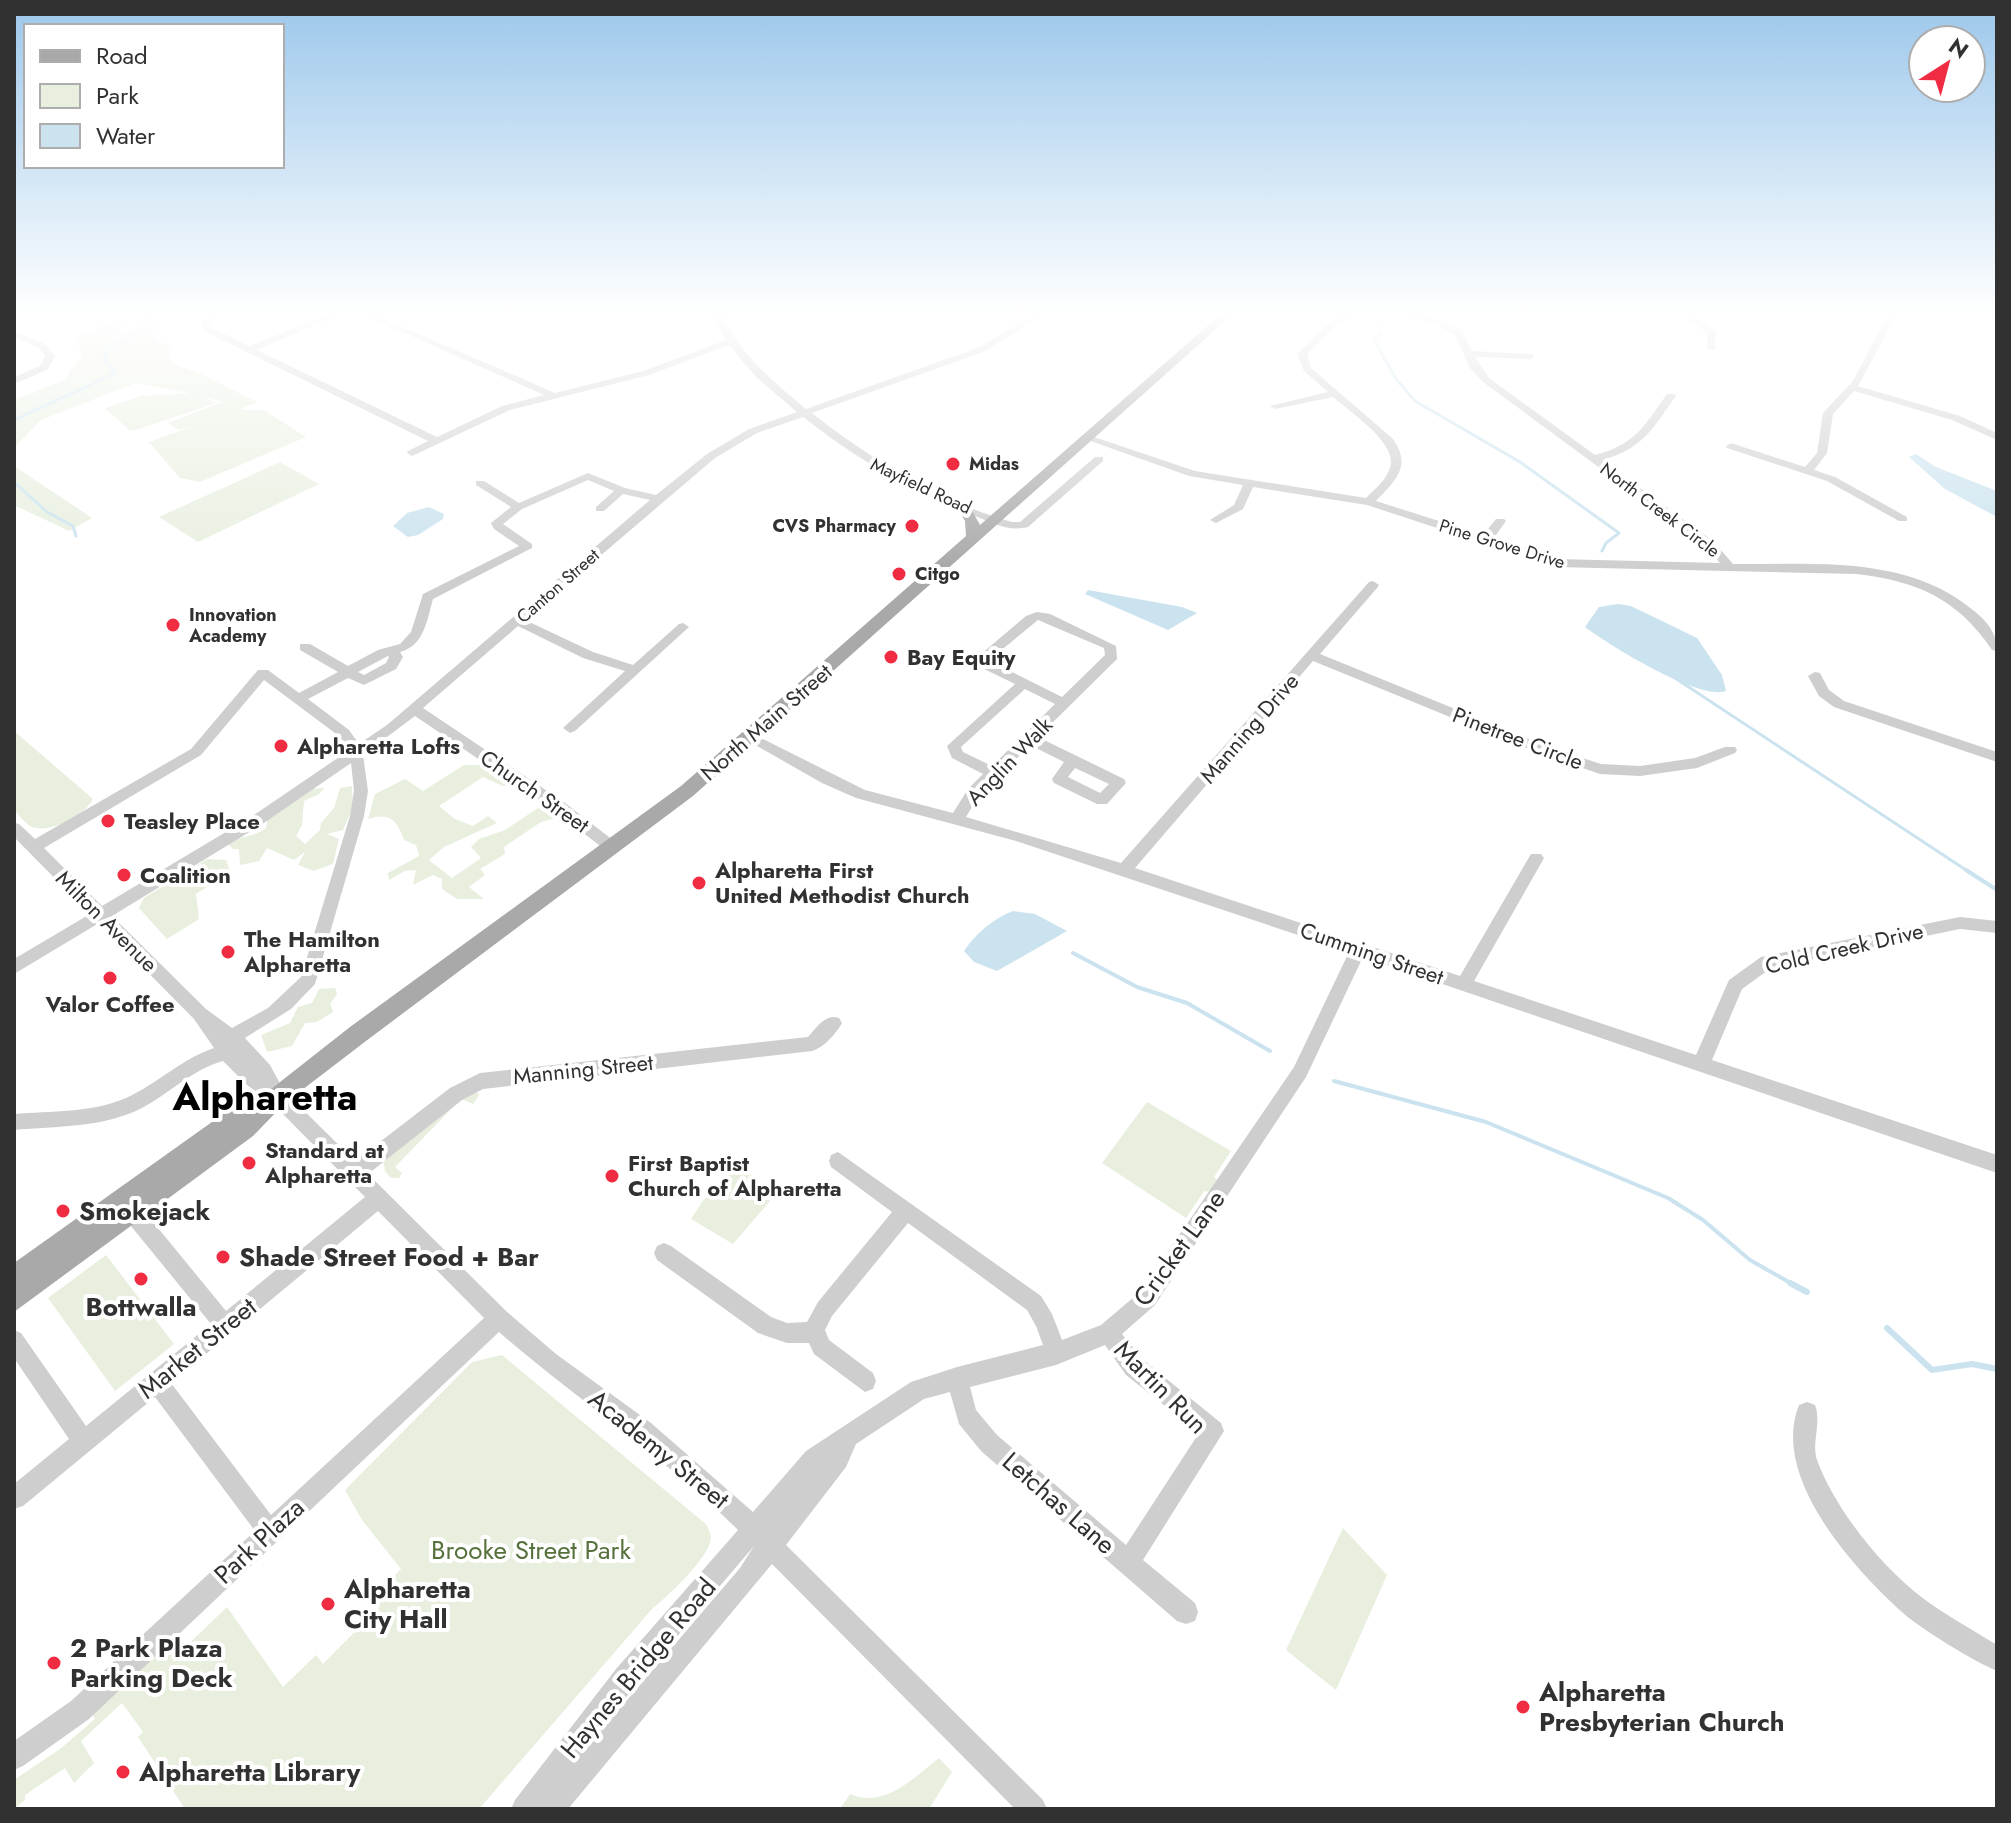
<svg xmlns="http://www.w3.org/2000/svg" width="2011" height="1823" viewBox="0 0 2011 1823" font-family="Jost,sans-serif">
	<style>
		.green { fill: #e8efdf }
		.water { fill: #cbe3ef }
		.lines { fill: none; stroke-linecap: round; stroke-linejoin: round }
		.stream-far2 { stroke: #cbe3ef; stroke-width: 3 }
		.stream-far1 { stroke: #cbe3ef; stroke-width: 4 }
		.stream { stroke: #cbe3ef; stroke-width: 6 }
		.minor { fill: #cecece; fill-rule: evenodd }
		.major { fill: #a9a9a9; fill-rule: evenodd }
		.poi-dot { fill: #f02c43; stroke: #fff; stroke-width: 3 }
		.labels { text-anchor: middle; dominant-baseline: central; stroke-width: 8; stroke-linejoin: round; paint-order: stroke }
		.far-poi-label { font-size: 18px; font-weight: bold; fill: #313131; stroke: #fff; text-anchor: start }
		.far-street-label { font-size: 18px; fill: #313131; stroke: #fff }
		.poi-label { font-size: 22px; font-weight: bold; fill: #313131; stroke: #fff; text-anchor: start }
		.street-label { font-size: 22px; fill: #313131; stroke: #fff }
		.near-poi-label { font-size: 26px; font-weight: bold; fill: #313131; stroke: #fff; text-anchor: start }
		.near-street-label { font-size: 26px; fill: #313131; stroke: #fff }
		.near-park-label { font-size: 26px; fill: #56713b; stroke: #fff }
		.town-label { font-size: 38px; font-weight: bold; fill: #000; stroke: #fff }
	</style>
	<rect width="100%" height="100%" fill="#fff"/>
	<g class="green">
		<path d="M143,314h27l-18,18 5,9 16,5 -4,10 8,10 22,7 58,29 -18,8h25l42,27 -106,45 -20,-4 -31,-36 47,-17 -17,5 -11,-7 54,-21 -21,-7 15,8 -80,27h-7l-24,-22 36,-12 49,-3 -54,-10 -95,37 -27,28v-48l50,-20 18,-26 -7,-15 15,-10 33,-10 3,14 8,-4 3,-12z"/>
		<path d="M280,462l39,22 -121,58 -39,-25z"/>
		<path d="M14,466l78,52 -23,13 -55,-26z"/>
		<path d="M14,731l79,68c-7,15 -42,35 -60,28 -7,-2 -14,-12 -19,-17z"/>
		<path d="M464,765h21l32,20 -14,1 -20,-9 -44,29 16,13 18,7 15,-10 9,7 -53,24 -15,13 23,18 29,-20 -10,-11 8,-8 26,-9 33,-22 19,10 -16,4 -37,25 1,7 -25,15 5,6 -16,12 15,12h-27l-15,-10v-10l-9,-4 -20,10 3,-15 -11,1 -16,9 -1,-7 31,-17 -3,-11 -12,-5c-7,-20 -14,-28 -36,-21l7,-25 30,-15 18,12z"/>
		<path d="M352,786l1,21 -10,23 -16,4 12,5 -6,25 -19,7 -16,-6 7,-13 -11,8 -27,-12 -8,13 -19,4 -1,-16h-6l-5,-5c13,-9 25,-6 38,-16l2,-12 44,-27 12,-1 -5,6 -15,7 -2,24 -6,11 9,8 15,-14 1,-7 13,-15 6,-20z"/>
		<path d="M207,859l19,1 4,12 -34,22 3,25 -32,20 -28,-31 5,-10z"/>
		<path d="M335,988l2,6 -7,10 3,8 -16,10 -12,1 -13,23 -25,6 -6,-17 29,-12 8,-16 14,-4 7,-14z"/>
		<path d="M467,1091h9l3,4 -6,9 -12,-5 -66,68 7,6 -3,5h-8l-6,-7 -2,-12z"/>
		<path d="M1147,1102l84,49 -17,26 3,3 -7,12 -6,-1 -18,27 -84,-55z"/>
		<path d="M738,1165l28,22 -5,6 9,8 -37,43 -42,-25 11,-17z"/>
		<path d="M106,1255l68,89 -59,47 -67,-93z"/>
		<path d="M502,1355l205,170c1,4 4,8 4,13 -1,19 -44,59 -59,71l-173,200h-294l-47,-72 5,-5 -21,-29 -41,38 13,22 -20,20 -9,-15 -40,27v5l-11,9v-29l46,-31 35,-30 -3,-6 66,-62 19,4 50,-48 56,80 33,-32 7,9 57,-58 -6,-9 27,-28 -39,-49 -17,-30 127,-128z"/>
		<path d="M1343,1528l44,47 -51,115 -50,-40z"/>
		<path d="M939,1758l13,14 -23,37h-89l10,-15c35,15 63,-16 89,-36z"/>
	</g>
	<g class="water">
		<path d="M1916,454l20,13 61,24v26l-52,-28 -36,-32z"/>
		<path d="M429,507l15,7 -1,5 -25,16 -10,2 -15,-11 14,-13z"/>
		<path d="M1088,590l94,17 15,6 -29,17 -83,-36z"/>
		<path d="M1618,604l13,2 66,32 25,37 4,16c-27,10 -117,-46 -141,-64l14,-20z"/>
		<path d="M1013,911l22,3 32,17 -70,40 -23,-9 -10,-11c11,-17 30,-33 49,-40z"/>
	</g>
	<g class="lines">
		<g class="stream-far2">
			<path d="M1378,326l5,8 -10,4 23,41 19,22 105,61 99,71 -13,10 -4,8"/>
			<path d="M14,420l102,-47 -12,-15 5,-10 21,-11 22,-23"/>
			<path d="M14,482l33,30 26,14 3,10"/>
			<path d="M1675,678l294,194"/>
		</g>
		<g class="stream-far1">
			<path d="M1966,870l31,20"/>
			<path d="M1073,953l64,34 50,16 83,48"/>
			<path d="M1334,1081l152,41 182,76 35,22 47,40 44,25"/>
		</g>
		<g class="stream">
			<path d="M1790,1283l17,9"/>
			<path d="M1887,1328l45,42 40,-6 25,5"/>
		</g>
		<g class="minor">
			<path d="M208,314h9l-6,10 3,5 35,17 81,-32h11l-84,36 180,87 65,-31 42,-11 -182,-81h11l182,79 88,-22 83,-31 -14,-26h9c20,41 50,66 85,95l171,-61 59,-34h11l-64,38 -171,61c55,44 132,91 200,109h8l75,-65h8v4l-75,66c-20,5 -35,-4 -53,-11 -63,-25 -119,-57 -172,-99l-46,16 -42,25 -190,162 68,32 40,13 46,-41 4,-1 6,4 -114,104 -5,2 -7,-5 62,-57 -42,-13 -65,-32 -95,82 142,95 53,41 3,4 -3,4h-10l-53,-41 -140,-95 -52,39 5,36 -4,25 -49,168 -24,25 -46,29 25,27 14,26 71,70 95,-73 30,-15 328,-36c8,-9 18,-24 31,-19l3,5c-6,11 -19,25 -30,28l-329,38 -21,11 -94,74 138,137 50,43 95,69 102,89 53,-61 105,-69 46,-15 86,-22 -7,-19 -9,-16 -119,-87 -76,93 -7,14 4,10 44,33 3,8 -3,8 -8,3 -51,-38 -5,-11h-22l-29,-10 -101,-73 -3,-7 3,-7 7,-3 7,3 100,71 16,6 20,-1 11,-20 74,-90 -61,-45 -2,-6 2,-6 7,-3 203,144 11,18 10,26 39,-15 40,-34 153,-224 55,-115 -333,-111 -160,-43 -34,-15 -79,-45 2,-3h10l110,55 88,23 15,-24 15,-15 -31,-16 -5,-12 68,-62 -35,-17v-12l46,-39 11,-4 13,2 66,32 1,13 -79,78 86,42 2,4 -19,21h-10l-43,-21 -2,-4 12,-17 -34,-17 -52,52 -12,20 155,46 248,-281 4,-1 6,4 -2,3 -57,66 226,92 55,18 39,2 55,-8 30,-11h10l2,3 -2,3 -38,15 -57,8 -40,-2 -64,-22 -223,-91 -178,207 325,108 71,-122h10l3,4 -70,123 222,74 33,-75 32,-23 199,-40 37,4v12l-37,-4 -189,39 -29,21 -30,71 285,95v18l-634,-216 -57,120 -151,228 -33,29 20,25 79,64 3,8 -81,129 52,43 3,9 -3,9 -9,3 -9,-3 -196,-170 -22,-27 -9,-32 -26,7 -68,45 -10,23 -60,78 257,255 4,9h-32l-243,-245 -204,245h-57l4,-9 101,-131 122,-139c-74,-74 -161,-130 -239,-198l-410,387 -66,47 -9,4v-29l57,-40 184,-170 -100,-134 -132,109 -9,3v-25l55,-45 -55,-81v-28l7,3 65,93 125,-102 -85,-104 -3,-7 3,-7 7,-2 7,2 86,105 139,-114 -94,-95 -24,-17 -24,-24c-30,8 -53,32 -81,47 -39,20 -85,18 -128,22v-16c36,-3 78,-1 112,-16 31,-14 55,-39 88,-50l-20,-29 -95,-96 -85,51v-15l76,-45 -76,-77v-14l5,1 16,15 156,-90 67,-79h10l31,23 39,-21 -38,-22v-6h10l38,22 30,-16 22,-6 11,-12 12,-38 96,-48 -25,-17 -3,-6 20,-16 -35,-22v-4h8l35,22 69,-30 37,15 31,7 51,-41 42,-25 48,-17 -41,-35 -27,-32 -80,30 -139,35 -98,46 -5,-3 1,-2 20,-10 -220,-108 -7,-9zM588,480l26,11 -18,16v4h8l19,-17 27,6 -263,225 -28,19 -10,-14 -41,-31 40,-21 16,7 32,-16 7,-12 -3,-5c24,-6 27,-32 33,-53l99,-51v-4l-29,-20 19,-15zM1038,620l66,28 1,7 -43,42 -70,-35 1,-5zM388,656l1,1 -3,6 -22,12 -6,-3zM264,680l75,56 9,15 -97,66 -149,89 -58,-58 157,-93zM1025,689l30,15 -63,62 -29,-14 -2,-5zM351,763l3,28 -4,25 -49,161 -33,31 -36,20 -26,-19 -94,-93 149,-91zM1075,768l34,16 -9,9 -32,-16zM378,1211l106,107 -213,197 -100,-132zM1105,1345l21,30 73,58 -73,112 -129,-110 -21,-25 -6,-23 86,-22zM754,1546l-14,22 -142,166 36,-47z"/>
			<path d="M1350,314h12l-24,10 -31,30 4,14 82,71c19,27 3,41 -17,62l107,34 13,-16h8l2,2 -13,18 64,20 163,4 -14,-17 -223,-164 -13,-14 -15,-33 -26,-13 -30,-8h16l20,4 27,13 10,20 61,3v4l-3,1 -55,-2 14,21 106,77c40,-10 50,-30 72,-61h8l1,2c-23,32 -33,53 -74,64l112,82 19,22c79,1 170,-9 236,43 16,12 28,24 28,44l-5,-1c-34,-51 -75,-69 -135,-76l-301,-7 -189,-62 -114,-18 -10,22 -27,14 -6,-3 24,-15 9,-20 -54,-9 -107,-38 9,-2 104,35 171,27c9,-9 20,-18 24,-30 9,-24 -40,-56 -57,-71l-58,12 -5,-3 58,-14 -24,-21 -7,-17 35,-34z"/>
			<path d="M1682,314h9l25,17 -1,19 -8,-2 1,-14z"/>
			<path d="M1888,314h9l-39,72 102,30 37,17v7l-45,-20 -98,-29 -21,23 -6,39 -13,17 21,7 72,40v4h-8l-72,-40 -100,-33 -1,-2 5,-3 74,24 12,-14 6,-40 30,-32z"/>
			<path d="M1983,314h14v5l-12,-3z"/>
			<path d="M14,331l31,13 10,12 -8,14 -33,14v-7l26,-11 5,-10 -6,-8 -25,-11z"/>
			<path d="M1815,672l5,1 9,17 15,11 153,51v10l-163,-55 -15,-11 -11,-20z"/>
			<path d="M1807,1402l8,3c7,18 -4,37 2,55 18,49 65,108 107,139 23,17 49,31 73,46v26c-22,-9 -76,-42 -94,-58 -49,-44 -133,-136 -104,-208z"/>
		</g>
		<path class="major" d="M1221,314h12l-540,482 -327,245 -81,62 -32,33 -239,176v-49l212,-151 35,-15 89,-70 331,-241 285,-250 -1,-15 -8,-13 2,-3h10l11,20z"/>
	</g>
	<linearGradient id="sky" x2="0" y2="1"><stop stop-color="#9cc7eb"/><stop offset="0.55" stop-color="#fff"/><stop offset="1" stop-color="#fff" stop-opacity="0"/></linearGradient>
	<rect width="2011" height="569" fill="url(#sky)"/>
	<g class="poi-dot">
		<circle cx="953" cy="464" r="8"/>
		<circle cx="912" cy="526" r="8"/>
		<circle cx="899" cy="574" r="8"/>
		<circle cx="173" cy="625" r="8"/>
		<circle cx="891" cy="657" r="8"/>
		<circle cx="281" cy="746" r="8"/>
		<circle cx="108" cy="821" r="8"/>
		<circle cx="124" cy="875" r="8"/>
		<circle cx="699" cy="883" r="8"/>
		<circle cx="228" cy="952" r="8"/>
		<circle cx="110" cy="978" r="8"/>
		<circle cx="249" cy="1163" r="8"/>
		<circle cx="612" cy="1176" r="8"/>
		<circle cx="63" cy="1211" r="8"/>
		<circle cx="223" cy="1257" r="8"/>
		<circle cx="141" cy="1279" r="8"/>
		<circle cx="328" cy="1604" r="8"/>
		<circle cx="54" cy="1663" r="8"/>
		<circle cx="1523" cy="1707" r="8"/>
		<circle cx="123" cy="1772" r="8"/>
	</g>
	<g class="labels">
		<g class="far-poi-label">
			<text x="969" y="464">Midas</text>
			<text x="896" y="526" text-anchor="end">CVS Pharmacy</text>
			<text x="915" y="574">Citgo</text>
			<text x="189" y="615">Innovation<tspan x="189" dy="21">Academy</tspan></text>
		</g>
		<g class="far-street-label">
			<text transform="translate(921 486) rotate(25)">Mayfield Road</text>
			<text transform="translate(1660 510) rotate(37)">North Creek Circle</text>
			<text transform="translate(1502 544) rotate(17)">Pine Grove Drive</text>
			<text transform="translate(558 586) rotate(-41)">Canton Street</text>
		</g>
		<g class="poi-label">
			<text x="907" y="657">Bay Equity</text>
			<text x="297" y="746">Alpharetta Lofts</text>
			<text x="124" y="821">Teasley Place</text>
			<text x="715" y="870">Alpharetta First<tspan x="715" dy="25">United Methodist Church</tspan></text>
			<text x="140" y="875">Coalition</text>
			<text x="244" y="939">The Hamilton<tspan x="244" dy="25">Alpharetta</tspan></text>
			<text x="110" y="1004" text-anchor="middle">Valor Coffee</text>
			<text x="265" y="1150">Standard at<tspan x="265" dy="25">Alpharetta</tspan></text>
			<text x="628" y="1163">First Baptist<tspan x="628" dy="25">Church of Alpharetta</tspan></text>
		</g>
		<g class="street-label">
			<text transform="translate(766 722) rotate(-41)">North Main Street</text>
			<text transform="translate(1249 728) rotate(-49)">Manning Drive</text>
			<text transform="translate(1518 738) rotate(21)">Pinetree Circle</text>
			<text transform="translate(1009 761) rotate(-46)">Anglin Walk</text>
			<text transform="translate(535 791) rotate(35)">Church Street</text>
			<text transform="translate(107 921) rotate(45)">Milton Avenue</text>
			<text transform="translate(1844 948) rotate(-13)">Cold Creek Drive</text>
			<text transform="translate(1372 953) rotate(19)">Cumming Street</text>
			<text transform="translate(583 1069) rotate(-6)">Manning Street</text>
		</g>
		<g class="near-poi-label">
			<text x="79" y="1211">Smokejack</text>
			<text x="239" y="1257">Shade Street Food + Bar</text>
			<text x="141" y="1307" text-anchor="middle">Bottwalla</text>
			<text x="344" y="1589">Alpharetta<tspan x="344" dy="30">City Hall</tspan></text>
			<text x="70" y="1648">2 Park Plaza<tspan x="70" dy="30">Parking Deck</tspan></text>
			<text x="1539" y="1692">Alpharetta<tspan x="1539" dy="30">Presbyterian Church</tspan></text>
			<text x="139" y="1772">Alpharetta Library</text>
		</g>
		<g class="near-street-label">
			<text transform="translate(1179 1248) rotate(-54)">Cricket Lane</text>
			<text transform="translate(197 1348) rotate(-39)">Market Street</text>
			<text transform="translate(1161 1387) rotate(45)">Martin Run</text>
			<text transform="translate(659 1449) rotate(39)">Academy Street</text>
			<text transform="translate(1059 1503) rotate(41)">Letchas Lane</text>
			<text transform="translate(259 1541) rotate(-43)">Park Plaza</text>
			<text transform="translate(638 1668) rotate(-50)">Haynes Bridge Road</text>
		</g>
		<g class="near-park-label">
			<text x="531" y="1550">Brooke Street Park</text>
		</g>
		<g class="town-label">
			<text x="265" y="1096">Alpharetta</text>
		</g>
	</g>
	<rect width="2011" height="1823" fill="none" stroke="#313131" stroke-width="32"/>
	<rect x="24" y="24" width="260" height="144" fill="#ffffff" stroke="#adadad" stroke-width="2"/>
	<rect x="40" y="50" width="40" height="12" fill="#a9a9a9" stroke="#adadad" stroke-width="2"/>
	<text x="96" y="64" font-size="24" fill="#313131">Road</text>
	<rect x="40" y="84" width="40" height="24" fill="#e8efdf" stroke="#adadad" stroke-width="2"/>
	<text x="96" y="104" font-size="24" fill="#313131">Park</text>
	<rect x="40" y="124" width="40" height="24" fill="#cbe3ef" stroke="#adadad" stroke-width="2"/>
	<text x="96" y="144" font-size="24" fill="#313131">Water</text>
	<g transform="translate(1947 64) rotate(36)"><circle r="38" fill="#ffffff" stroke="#adadad" stroke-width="2"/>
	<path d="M0-6L14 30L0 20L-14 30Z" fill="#f02c43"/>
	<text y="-12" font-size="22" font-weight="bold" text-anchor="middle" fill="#313131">N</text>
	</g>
</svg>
